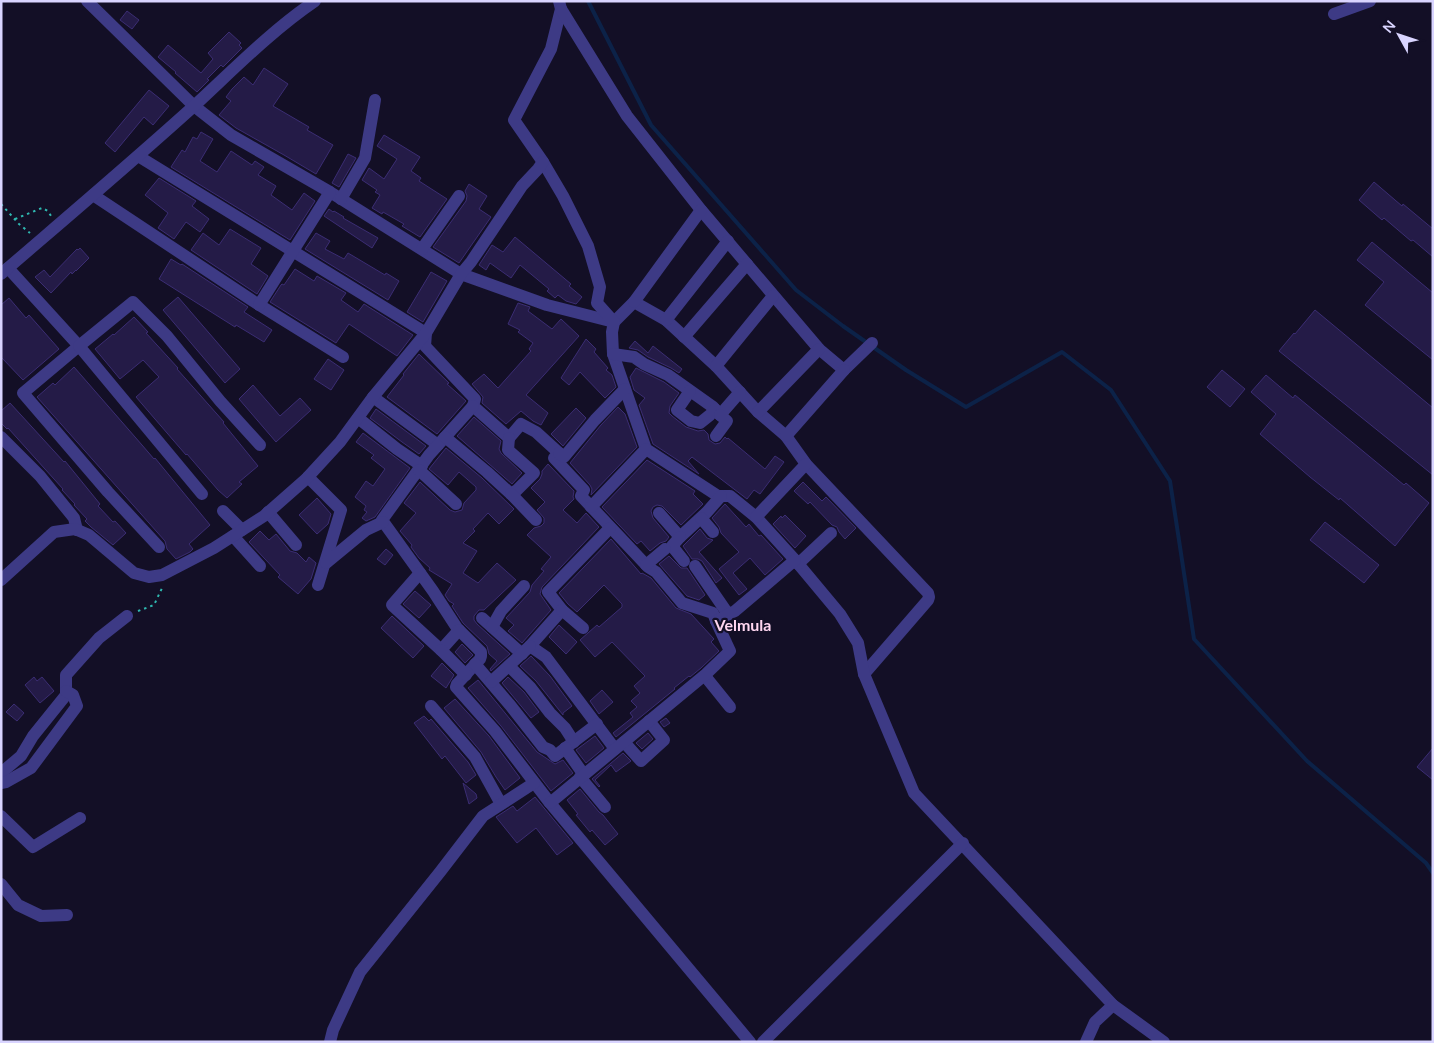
<svg xmlns="http://www.w3.org/2000/svg" width="1434" height="1043" viewBox="0 0 1434 1043" font-family="Lato,sans-serif">
	<style>
		.lines { fill: none; stroke-linecap: round; stroke-linejoin: round }
		.stream { stroke: #0c2248; stroke-width: 4 }
		.building { fill: #241b47; stroke: #3b2d73 }
		.path { stroke: #2fb8b0; stroke-width: 2; stroke-dasharray: 2.5 4; stroke-linecap: butt }
		.minor { stroke: #3d3a85; stroke-width: 12 }
		.labels { text-anchor: middle; dominant-baseline: central; stroke-width: 4.5; stroke-linejoin: round; paint-order: stroke }
		.quarter-label { font-size: 16px; font-weight: bold; fill: #ffd6f0; stroke: #130f26 }
	</style>
	<rect width="100%" height="100%" fill="#130f26"/>
	<g class="lines">
		<path class="stream" d="M588,1l63,124 145,165 47,36 63,44 60,37 96,-55 49,38 59,91 24,158 113,122 119,102 7,10"/>
	</g>
	<g class="building">
		<path d="M127,11l12,9 -7,9 -12,-9z"/>
		<path d="M229,32l12,11 -2,2 3,3 -19,19 -2,-2 -14,14 2,1 -12,12 -22,-19 1,-1 -18,-15 10,-12 33,28 12,-14 -5,-6z"/>
		<path d="M264,68l24,16 -15,22 36,21 -2,3 26,15 -17,29 -32,-19 -48,-27 -17,-13 12,-14 -5,-4 6,-8 12,-12 9,8z"/>
		<path d="M149,90l20,16 -16,19 -9,-8 -29,35 -10,-9z"/>
		<path d="M201,132l12,7 -13,22 17,11 14,-21 21,14 3,-4 9,6 -6,8 18,11 -5,9 21,15 12,-17 11,8 -25,39 -119,-73 11,-17 3,2 8,-15 4,2z"/>
		<path d="M384,135l36,22 -9,14 10,7 -2,3 28,18 -27,38 -18,-11 2,-2 -21,-12 -1,2 -10,-6 8,-13 -5,-3 2,-2 -15,-10 7,-12 15,11 13,-20 -20,-13z"/>
		<path d="M348,154l8,4 -17,29 -7,-4z"/>
		<path d="M159,178l37,23 -4,5 17,13 -9,13 -14,-10 -12,17 -16,-11 10,-15 -23,-18z"/>
		<path d="M1374,182l28,24 1,-2 30,25v28l-20,-17 -2,1 -27,-23 -2,2 -23,-20z"/>
		<path d="M469,184l18,12 -8,13 12,8 -32,46 -26,-16 33,-46 1,-5 -2,-5z"/>
		<path d="M329,209l4,3 1,-1 10,6 -1,1 35,20 -6,10 -48,-32z"/>
		<path d="M230,229l31,19 -10,16 17,12 -11,18 -66,-44 12,-17 16,12z"/>
		<path d="M316,233l14,8 -5,8 19,10 4,-6 37,22 1,-2 13,8 -11,19 -83,-51z"/>
		<path d="M515,237l56,47 -2,2 13,11 -6,7 -10,-3 -8,-6 -3,3 -8,-7 2,-2 -29,-24 -9,13 -21,-15 -4,7 -7,-5 13,-20 11,7z"/>
		<path d="M1372,242l61,51v67l-68,-55 19,-23 -27,-22z"/>
		<path d="M80,248l9,10 -13,13v-1l-4,4 -1,-2 -20,21 -16,-16 9,-7 6,7 27,-28 1,1z"/>
		<path d="M171,259l10,6 1,-1 66,43 -4,5 28,18 -8,12 -28,-17 -1,2 -76,-48z"/>
		<path d="M295,269l19,12 3,-5 29,17 -5,7 17,12 6,-8 49,31 -16,21 -48,-32 -13,19 -66,-41 11,-17 1,-1 2,1z"/>
		<path d="M431,272l16,9 -24,41 -16,-10z"/>
		<path d="M178,297l62,72 -15,14 -62,-73z"/>
		<path d="M9,298l17,20 3,-3 30,34 -36,31 -22,-23v-52z"/>
		<path d="M518,303l12,4 -2,4 24,18 9,-10 18,17 -53,59 22,18 -7,12 -8,-4 -12,-10 -15,13 -24,-21 1,-6 -11,-13 12,-10 14,14 33,-37 -2,-2 4,-6 -15,-11 2,-2 -12,-6z"/>
		<path d="M1315,310l118,98v67l-154,-124 15,-18 1,1z"/>
		<path d="M134,317l14,15 -2,1 32,35 -1,1 47,53 -1,1 35,43 -19,16 3,2 -15,14 -9,-8 -31,-36 -1,1 -50,-58 23,-20 -16,-17 -23,19 -25,-30 18,-15 1,1z"/>
		<path d="M586,339l10,10 -2,3 14,16 -2,2 6,5 4,12 -11,11 -25,-26 -11,13 -8,-7z"/>
		<path d="M635,341l13,12 5,-7 29,23 -3,4 -8,-5 -23,-11 -10,-7 -9,-2z"/>
		<path d="M419,354l30,29 -2,1 19,17 -29,33 -50,-37 17,-22 -1,-1z"/>
		<path d="M328,359l16,11 -13,20 -17,-11z"/>
		<path d="M74,367l68,78 12,14 1,-1 55,67 -21,19 4,5 -3,3 -14,7 -9,-10 -2,-8 -128,-144 16,-14 2,2z"/>
		<path d="M636,368l28,14 15,11 -9,13 -1,7 3,3 14,11 12,4 6,-1 4,4 1,6 6,4 5,-1 5,-6 2,2 1,-1 37,31 10,-13 9,6 -24,32 -6,-4 -7,9 -55,-42 -4,4 11,13 -46,-30 -14,-39 6,-7 -11,-8 -4,-13z"/>
		<path d="M1222,370l23,19 -15,18 -23,-20z"/>
		<path d="M1266,375l27,23 2,-3 109,90 2,-2 23,20 -34,43 -55,-48 -1,2 -29,-23 -50,-43 16,-20 -25,-22z"/>
		<path d="M253,385l27,31 20,-18 11,12 -35,32 -37,-43z"/>
		<path d="M10,403l54,59 1,-1 35,43 -2,2 15,16 2,-1 11,12 -13,12 -22,-18 -6,-6 2,-2 -13,-14 1,-1 -13,-14 1,-1 -55,-61 -1,1 -6,-6v-12z"/>
		<path d="M618,407l7,7 12,33 -46,48 1,-6 -2,-4 -20,-22 31,-38z"/>
		<path d="M576,408l10,10 -23,28 -12,-12z"/>
		<path d="M376,409l50,37 -7,8 -17,-12 -32,-24z"/>
		<path d="M474,417l27,24 -2,8 2,4 21,20 -10,11 -55,-48z"/>
		<path d="M363,433l47,35 -35,49 -9,4 -4,-3 5,-6 -3,-2 2,-4 -11,-9 11,-16 7,5 12,-17 -14,-11 3,-3 -18,-13z"/>
		<path d="M446,448l36,30 32,31 -15,15 -11,-11 -15,16 2,2 -12,12 14,8 -14,22 15,10 19,-20 19,17 -32,30h-5l-5,6v4l3,4 33,30 -19,17 -1,-2 7,-8 -8,-7 -2,-8 -24,-23 -11,-17 2,-2 -5,-3 -4,-6 7,-11 -23,-14 1,-2 -11,-10 -8,-11 1,-2 -12,-14 16,-18 -12,-10 16,-21 30,28 5,2 7,-2 2,-7 12,-13v-3l-17,-15 -11,13 -19,-16z"/>
		<path d="M647,460l48,31 -2,3 10,10 -22,21 -19,-19 -5,-1 -4,2 -2,4 2,7 16,19 -3,4 -6,2 -10,8 -9,-10 -4,3 -35,-37z"/>
		<path d="M548,464l26,27 -1,6 1,2 -11,11 14,13 9,-10 13,14 -57,60 -2,7 11,16 -29,33 -14,-12 6,-6 -8,-7 24,-26 2,-7 12,-14 -3,-2 10,-12 -24,-22 7,-7 7,-2 3,-3v-5l-7,-8 8,-8 -14,-14 9,-9 2,-5v-3z"/>
		<path d="M803,482l19,19 4,-4 30,31 -11,11 -6,-7 -2,-5 -5,-2 -22,-23 -2,2 -14,-13z"/>
		<path d="M317,498l14,16 -3,10 -11,10 -18,-19z"/>
		<path d="M725,504l21,23 3,-3 10,12 2,-1 22,24 -18,16 -15,-17 -17,15 14,16 -8,6 -20,-26 20,-17 -18,-19 -2,-6 -7,-9z"/>
		<path d="M785,515l21,21 -11,12 -22,-24 8,-8 1,2z"/>
		<path d="M1325,522l54,43 -15,18 -54,-43z"/>
		<path d="M700,529l7,9 6,2 -14,12 23,26 -6,5 -14,-22 -4,-2h-6l-9,-13z"/>
		<path d="M260,531l9,9 7,-6 14,17 7,2 9,9 3,-5 7,6 -5,16 -13,15 -20,-17 2,-2 -31,-33z"/>
		<path d="M611,539l30,35 1,-1 9,5 25,30 15,6 23,25 -3,3 8,9 -18,17 -11,9 -1,-1 -15,12 1,1 -59,48 -3,-4 20,-16 -3,-4 7,-6 -6,-6 9,-8 -6,-7 11,-10 -33,-34 -17,15 -15,-17 17,-15 2,2 23,-20v-3l-18,-19 -27,27 -9,-8 -9,-11z"/>
		<path d="M386,549l7,6 -8,10 -8,-6z"/>
		<path d="M669,556l12,12h6l18,27 -6,5 -12,-4 -28,-32z"/>
		<path d="M415,591l16,14 -12,13 -16,-14z"/>
		<path d="M392,616l32,30 -11,12 -32,-30z"/>
		<path d="M559,625l18,17 -11,12 -17,-17z"/>
		<path d="M462,644l11,11 -8,8 -10,-11z"/>
		<path d="M531,656l19,20 22,30 -9,7v2l-27,-34 -16,-15z"/>
		<path d="M442,663l12,12 -8,13 -15,-12z"/>
		<path d="M34,677l3,4 5,-4 12,14 -14,12 -15,-18z"/>
		<path d="M508,677l16,15 15,20 -8,6 -29,-35z"/>
		<path d="M478,680l59,72 18,12 8,-4 10,13 -22,18 -50,-65 -33,-38z"/>
		<path d="M602,690l11,12 -14,12 -9,-13z"/>
		<path d="M455,699l34,37 31,42 -15,12 -9,-13 -15,-25 -37,-44z"/>
		<path d="M14,704l10,9 -7,8 -11,-9z"/>
		<path d="M424,716l5,5 2,-2 37,43 8,13 -10,8 -21,-27 -3,3 -28,-36z"/>
		<path d="M666,718l4,5 -6,4 -4,-5z"/>
		<path d="M648,733l5,6 -11,10 -6,-6z"/>
		<path d="M595,736l9,12 -18,15 -10,-13z"/>
		<path d="M1433,748v32l-16,-13z"/>
		<path d="M623,753l8,8 -15,11 -5,-7 -16,15 5,6 -1,1 -7,-8z"/>
		<path d="M463,783l13,11 1,4 -8,6z"/>
		<path d="M580,789l19,23 4,3 15,19 -13,11 -13,-15 -2,2 -14,-17 2,-1 -11,-14z"/>
		<path d="M535,797l38,46 -16,12 -21,-27 -19,15 -21,-26 17,-11 4,5z"/>
	</g>
	<g class="lines">
		<g class="path">
			<path d="M1,204l18,20 11,9"/>
			<path d="M15,219l27,-11 6,3 3,5"/>
			<path d="M138,611l16,-6 9,-19"/>
		</g>
		<g class="minor">
			<path d="M87,1l107,105 37,29 99,57 131,82 86,31 67,17 20,-20 32,18 50,46 42,46 28,24 20,28 122,129 1,4 -1,3 -64,74"/>
			<path d="M559,1l2,8 -10,40 -37,71 29,42 20,34 25,50 12,41 -3,16 17,19 -2,10 1,22 33,95 72,47h12l26,21 39,43 45,54 18,29 6,31 50,119 199,212 -18,17 -9,20"/>
			<path d="M561,9l66,107 74,94 118,139 25,21 28,-27"/>
			<path d="M1334,14l36,-13"/>
			<path d="M138,156l288,177 -1,13 50,53 -2,7 36,32 12,-14 15,8 23,21 -5,5 30,32 -3,6 67,71 8,5 26,31 31,10 3,8"/>
			<path d="M93,195l160,106 90,56"/>
			<path d="M341,199l24,-41 10,-58"/>
			<path d="M422,249l37,-53"/>
			<path d="M8,268l71,78 -56,47 85,99 51,55"/>
			<path d="M1,274c65,-56 130,-111 193,-168 39,-36 77,-75 121,-105"/>
			<path d="M634,302l67,-92"/>
			<path d="M259,305l71,-113"/>
			<path d="M666,320l62,-79"/>
			<path d="M684,337l63,-73"/>
			<path d="M613,354l21,3 10,7 24,11 45,32 7,8 20,-23"/>
			<path d="M716,366l57,-70"/>
			<path d="M690,391l-13,19 14,11 9,2 10,-8 5,-6"/>
			<path d="M373,397l65,48"/>
			<path d="M473,406l-44,49 -47,65 51,71 24,37 24,24v4l-1,3 -23,25 -1,3 39,44 55,72 200,239"/>
			<path d="M758,412l61,-63"/>
			<path d="M358,418l39,31 25,17"/>
			<path d="M716,436l11,-15 -7,-6"/>
			<path d="M786,436l58,-66"/>
			<path d="M1,437l39,39 34,42 3,12"/>
			<path d="M445,437l42,35 24,22 6,-4 17,-17 -26,-23 1,-12"/>
			<path d="M559,453l5,4 31,-37 30,-31"/>
			<path d="M419,470l37,34"/>
			<path d="M308,477l33,33 -23,75"/>
			<path d="M202,494l-123,-148 54,-44 34,34 53,65 40,44"/>
			<path d="M511,494l25,26"/>
			<path d="M591,507l55,-58"/>
			<path d="M223,511l19,19"/>
			<path d="M268,512l28,33"/>
			<path d="M659,513l21,24 27,-25 14,-16"/>
			<path d="M756,517l50,-53"/>
			<path d="M701,518l12,14"/>
			<path d="M610,528l-62,64 14,18 -32,36 16,11 69,92"/>
			<path d="M233,536l27,30"/>
			<path d="M680,537l-8,9 12,15"/>
			<path d="M326,563l40,-33 17,-8"/>
			<path d="M798,564l33,-31"/>
			<path d="M646,565l19,-16"/>
			<path d="M695,566l33,48"/>
			<path d="M420,573l-28,32 49,45 18,-20"/>
			<path d="M1,580l53,-48 21,-3 14,6 45,38 15,4 13,-2 52,-27 50,-32 42,-37 34,-37 33,-45 53,-64 35,-59 10,-12 51,-76 16,-17 5,-7"/>
			<path d="M562,610l21,18"/>
			<path d="M482,618l40,36"/>
			<path d="M492,627l9,-16 23,-25"/>
			<path d="M441,650l25,25"/>
			<path d="M475,664l35,41 33,42 7,3 5,6 42,-32"/>
			<path d="M509,666l21,21 20,26 15,15 9,14"/>
			<path d="M705,676l25,31"/>
			<path d="M491,682l39,-36"/>
			<path d="M431,706l44,51 26,47"/>
			<path d="M624,742l17,19 23,-21 -15,-19"/>
			<path d="M565,748l19,27"/>
			<path d="M1,773l20,-17 12,-20 33,-41v-20l33,-37 28,-22"/>
			<path d="M580,777l25,30"/>
			<path d="M1,783l5,-1 25,-14 46,-62 -4,-11 -7,-4"/>
			<path d="M550,803l156,-129 24,-23 -14,-30 19,-10 60,-51"/>
			<path d="M1,816l32,31 47,-29"/>
			<path d="M1,884l17,21 23,11 26,-1"/>
			<path d="M1113,1005l51,37"/>
			<path d="M330,1042l3,-12 27,-58 80,-100 43,-56 51,-33"/>
			<path d="M763,1042l200,-199"/>
		</g>
	</g>
	<g class="labels">
		<g class="quarter-label">
			<text x="743" y="624">Velmula</text>
		</g>
	</g>
	<rect width="1434" height="1043" fill="none" stroke="#d9d4ff" stroke-width="5"/>
	<g transform="translate(1399 35) rotate(310)" stroke="#130f26" stroke-width="4" paint-order="stroke">
	<path d="M0-4L9 19L0 12L-9 19Z" fill="#d9d4ff"/>
	<text y="-8" font-size="14" font-weight="bold" text-anchor="middle" fill="#d9d4ff">N</text>
	</g>
</svg>
